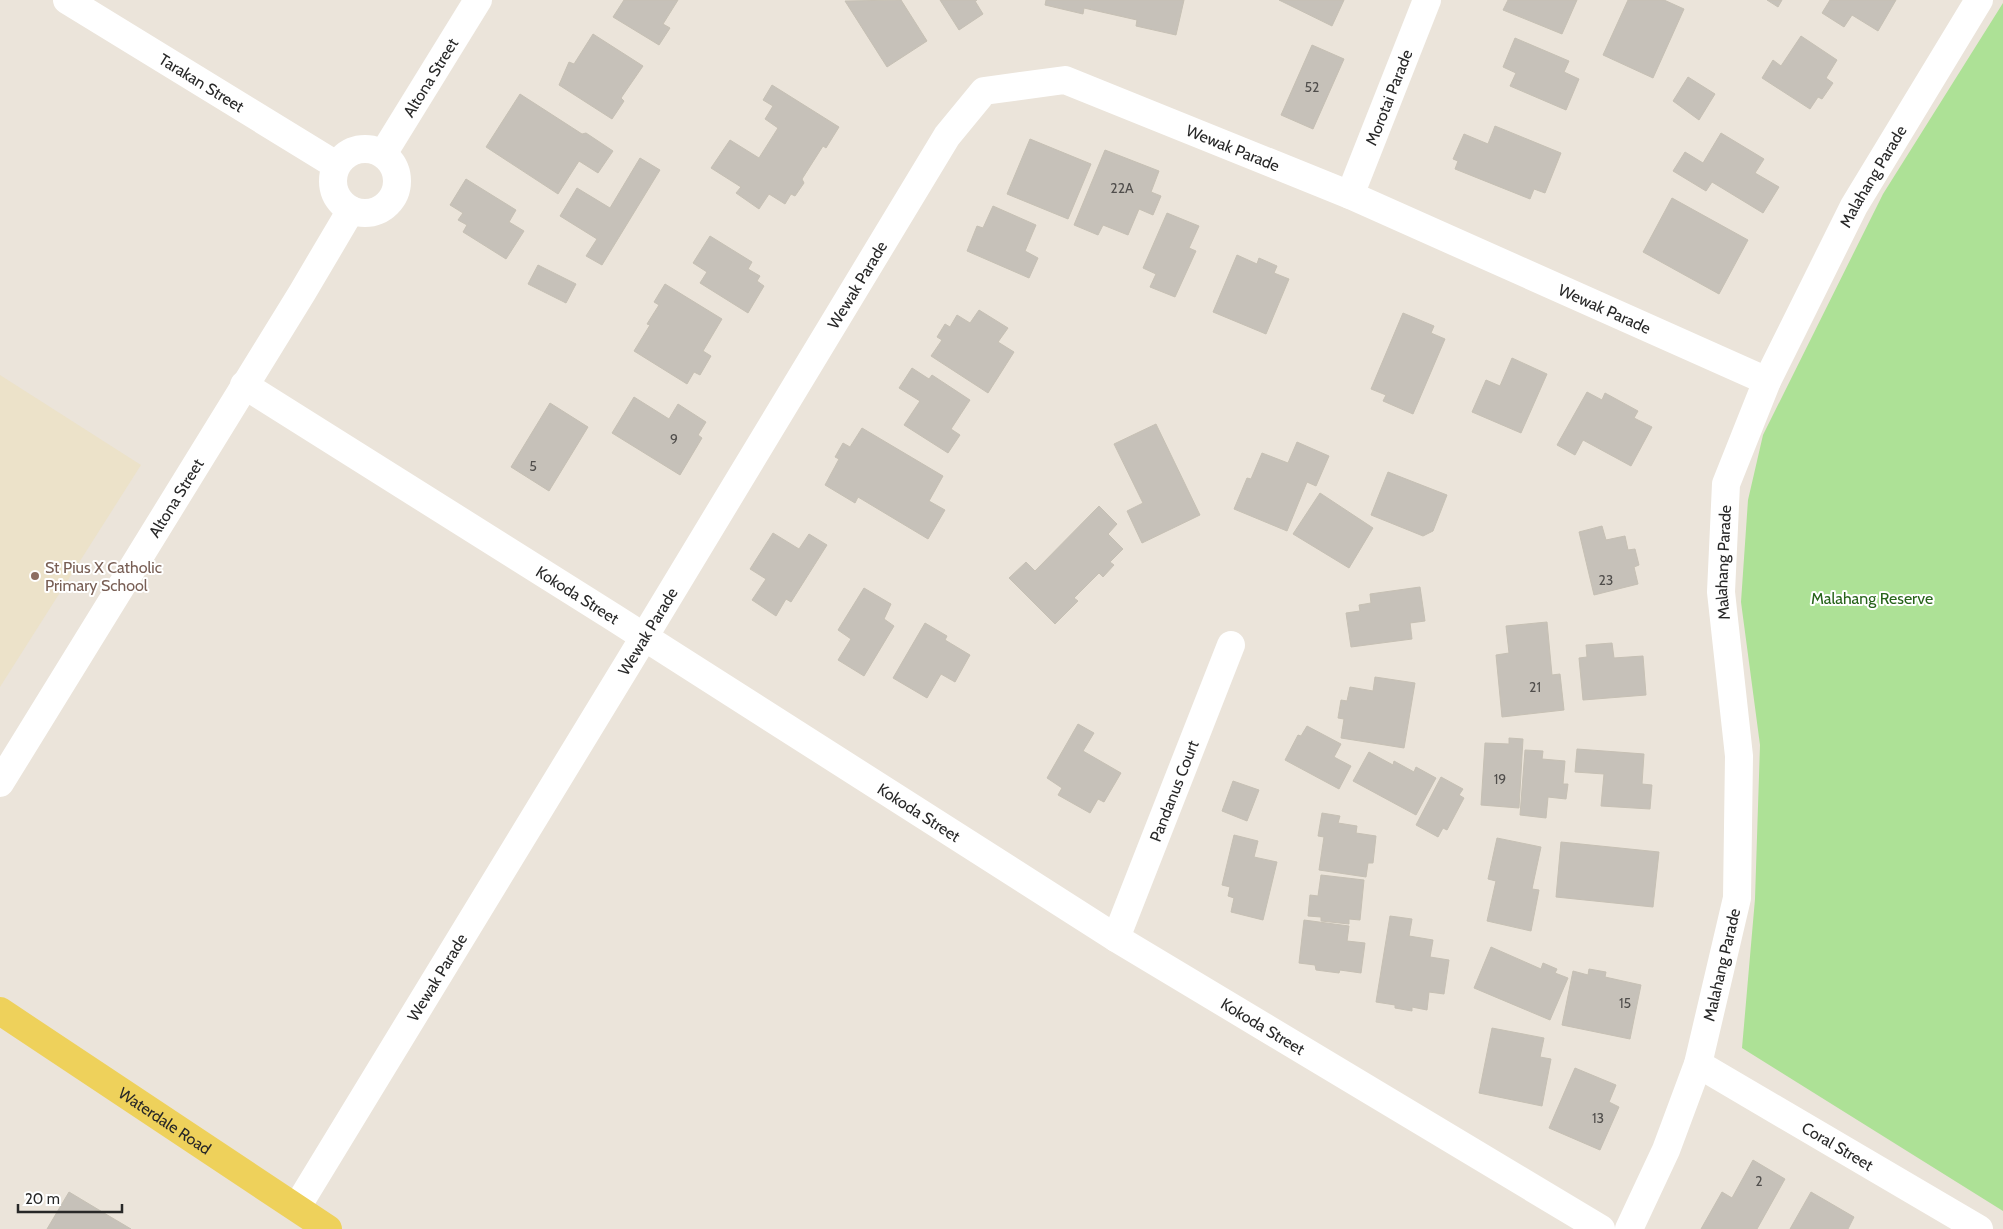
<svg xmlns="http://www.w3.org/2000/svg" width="2003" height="1229" viewBox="0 0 2003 1229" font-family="Cabin,sans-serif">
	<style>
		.education { fill: #ece2c9 }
		.green { fill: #ade196 }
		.building { fill: #c6c1b9; stroke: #c6c0b4 }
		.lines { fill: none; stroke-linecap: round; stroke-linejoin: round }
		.minor { stroke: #fff; stroke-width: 28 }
		.major { stroke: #eed15b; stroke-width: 28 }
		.education-dot { fill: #8d6e63; stroke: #fff; stroke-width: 2 }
		.labels { text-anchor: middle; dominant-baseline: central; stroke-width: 4; stroke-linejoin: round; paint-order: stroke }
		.number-label { font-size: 14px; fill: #504e4c }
		.street-label { font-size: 16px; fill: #282828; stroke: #fff }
		.education-label { font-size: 16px; fill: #785e54; stroke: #fff; text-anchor: start }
		.park-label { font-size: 16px; fill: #27631a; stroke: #fff }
	</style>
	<rect width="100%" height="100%" fill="#ebe4da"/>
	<path class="education" d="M0,375l141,90 -141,222z"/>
	<path class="green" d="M2003,3v1208l-261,-163 13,-149 5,-154 -19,-143 7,-102 15,-65 120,-241z"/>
	<g class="building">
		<path d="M624,0h54l-15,24 7,4 -11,17 -46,-28z"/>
		<path d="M901,0l26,41 -40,26 -42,-66z"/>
		<path d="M940,0h37l-2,1 8,13 -24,16z"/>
		<path d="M1046,0h138l-8,35 -40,-9 1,-6 -53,-12 -1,6 -38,-9z"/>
		<path d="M1279,0h65l-12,26z"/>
		<path d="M1508,0h69l-15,34 -59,-24z"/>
		<path d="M1628,0h36l20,9 -31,69 -50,-23z"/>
		<path d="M1767,0h15l-4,7z"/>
		<path d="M1830,0h66l-18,31 -26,-16 -8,12 -22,-14z"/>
		<path d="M593,34l50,32 -22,32 3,3 -12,18 -53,-34 10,-23 5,2z"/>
		<path d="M1801,36l36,24 -11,18 7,5 -11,16 -4,-2 -8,12 -48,-31 11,-18 8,6z"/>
		<path d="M1515,38l54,23 -5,11 15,7 -13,31 -56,-24 6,-13 -13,-6z"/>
		<path d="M1312,45l32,14 -31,70 -32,-14z"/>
		<path d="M1688,77l27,17 -16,26 -26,-19z"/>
		<path d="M772,85l67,42 -13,21 -3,-2 -21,33 2,4 -9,13 -4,-2 -6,10 -16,-10 -10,15 -23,-16 5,-6 -30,-19 19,-28 29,18 19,-30 -13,-9 8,-13 -10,-6z"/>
		<path d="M520,94l62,40 4,-1 27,18 -15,22 -19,-12 -21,33 -72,-47z"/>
		<path d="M1495,126l66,27 -16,40 -11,-4 -4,10 -75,-30 3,-8 -5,-2 11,-25 24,10z"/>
		<path d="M1721,133l43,26 -9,14 24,14 -16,26 -51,-31 -6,9 -33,-20 12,-19 18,11z"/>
		<path d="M1030,139l61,25 -23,55 -61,-25z"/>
		<path d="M1105,150l54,21 -8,21 10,4 -8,19 -14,-6 -11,26 -25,-10 -5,10 -24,-10z"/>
		<path d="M640,158l20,12 -58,95 -16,-9 11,-17 -37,-23 17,-28 33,20z"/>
		<path d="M466,179l50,31 -7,12 15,9 -18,28 -43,-27 4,-7 -9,-5 5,-7 -13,-8z"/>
		<path d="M1672,198l76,42 -29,54 -76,-42z"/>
		<path d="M993,206l43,19 -11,26 13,7 -9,20 -62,-27 10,-25 6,2z"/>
		<path d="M1167,213l32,13 -10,22 7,3 -21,46 -25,-10 6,-13 -13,-6z"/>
		<path d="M710,236l42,26 -4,7 12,7 -3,5 7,5 -16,27 -48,-30 7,-11 -14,-9z"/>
		<path d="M1237,255l20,9 2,-6 18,8 -3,7 15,6 -23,55 -53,-22z"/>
		<path d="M538,265l38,19 -10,19 -38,-19z"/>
		<path d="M665,284l57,35 -19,32 8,5 -11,19 -6,-3 -7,12 -53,-33 16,-26 -3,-1 12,-19 -5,-3z"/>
		<path d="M979,310l29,18 -10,14 16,10 -26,41 -57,-37 11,-16 -5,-3 8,-13 5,3 7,-12 13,8z"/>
		<path d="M1403,313l31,13 -3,7 14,6 -32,75 -30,-13 3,-6 -15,-6z"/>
		<path d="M1512,358l35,16 -26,59 -49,-21 14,-32 14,6z"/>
		<path d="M912,368l17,11 3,-4 38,25 -19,29 9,6 -12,18 -44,-28 16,-24 -21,-13z"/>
		<path d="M1587,392l15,8 3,-7 33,18 -4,7 18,9 -21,39 -48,-26 -8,15 -18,-10z"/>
		<path d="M634,397l35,22 9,-15 28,18 -8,13 4,3 -22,37 -68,-42z"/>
		<path d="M550,403l38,24 -39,64 -38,-24z"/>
		<path d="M1156,424l44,91 -58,28 -15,-32 16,-8 -29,-59z"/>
		<path d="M862,428l81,48 -14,25 16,9 -17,29 -70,-42 -3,6 -30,-18 14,-26 -4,-2 8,-14 7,4z"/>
		<path d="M1297,442l32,14 -13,30 -9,-4 -20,49 -53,-22 13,-31 4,1 11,-26 26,10z"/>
		<path d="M1388,472l59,23 -14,36 -10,5 -52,-21z"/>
		<path d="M1320,493l53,35 -24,40 -56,-34z"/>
		<path d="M1099,506l18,18 -9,10 15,15 -13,13 4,3 -11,12 -4,-4 -25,25 4,3 -23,23 -46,-46 17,-16 9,9z"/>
		<path d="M1602,526l4,14 19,-4 3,14 7,-1 4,16 -5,2 4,17 -44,11 -15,-63z"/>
		<path d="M773,533l26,16 10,-15 18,11 -36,57 -5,-3 -10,17 -24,-16 14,-21 -16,-10z"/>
		<path d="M1420,587l5,34 -15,2 2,16 -61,8 -5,-34 14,-2 -1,-6 12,-2 -1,-9z"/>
		<path d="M864,588l27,16 -7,15 10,7 -30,50 -26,-16 13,-21 -13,-9z"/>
		<path d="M1547,622l5,53 8,-1 4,36 -62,7 -6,-62 13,-2 -3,-27z"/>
		<path d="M925,623l22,13 -2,4 25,15 -15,27 -14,-8 -14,24 -34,-20z"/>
		<path d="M1612,643l2,15 29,-2 3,39 -63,5 -4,-42 8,-1 -1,-12z"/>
		<path d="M1375,677l40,6 -11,65 -63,-10 3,-19 -6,-1 3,-18 6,1 3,-14 23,4z"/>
		<path d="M1078,724l16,9 -11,18 38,22 -17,29 -6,-3 -8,14 -32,-18 4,-7 -15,-10z"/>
		<path d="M1307,726l34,18 -7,13 17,9 -12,23 -54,-29 13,-25 3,1z"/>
		<path d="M1509,738l14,1 -4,69 -38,-3 4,-62 24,1z"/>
		<path d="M1577,749l67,5 -2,30 10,1 -2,24 -49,-3 3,-32 -29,-2z"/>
		<path d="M1525,750l18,1 -1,8 23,2 -2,23h5l-2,15 -18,-2 -2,21 -26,-3z"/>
		<path d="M1369,752l24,13 1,-4 20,11 2,-5 20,11 -20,37 -63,-34z"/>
		<path d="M1441,777l22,12 -4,6 5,3 -17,32 -4,-2 -5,9 -22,-12z"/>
		<path d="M1233,781l26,9 -12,31 -25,-10z"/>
		<path d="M1322,813l18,3 -2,7 19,3 -1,7 20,3 -3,27h-5l-2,14 -47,-7 5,-33 -6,-1z"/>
		<path d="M1234,835l24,6 -4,16 23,5 -14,58 -32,-8 3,-14 -6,-2 2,-9 -8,-2z"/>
		<path d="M1497,838l44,9 -9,42 7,1 -8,41 -44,-10 9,-40 -8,-2z"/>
		<path d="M1561,842l98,10 -6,55 -97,-10z"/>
		<path d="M1321,875l43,5 -4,40 -11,-1v5l-28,-3v-4l-13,-1 2,-21 8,1z"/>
		<path d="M1390,916l22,3 -3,17 24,4 -3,17 19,3 -5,34 -15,-2 -2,18 -15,-3v4l-17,-3v-3l-19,-3z"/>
		<path d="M1304,920l45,6 -2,15 18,2 -4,30 -21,-3 -1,3 -23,-3 -1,-5 -16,-2z"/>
		<path d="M1491,947l50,22 2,-6 14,6 -2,4 13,5 -18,42 -76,-32z"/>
		<path d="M1589,969l17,3 -1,5 36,8 -11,54 -68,-14 11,-54 15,4z"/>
		<path d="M1492,1028l52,10 -4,19 11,2 -9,47 -63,-13z"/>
		<path d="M1575,1068l41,17 -7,17 10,5 -19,43 -51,-22z"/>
		<path d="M1753,1160l32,19 -28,50h-56l21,-37 10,6z"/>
		<path d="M69,1192l35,21 27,16h-84z"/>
		<path d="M1811,1192l43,25 -6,12h-58z"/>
	</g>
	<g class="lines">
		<g class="minor">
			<path id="s1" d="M67,0l269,165"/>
			<circle cx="365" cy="181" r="32"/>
			<path id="s2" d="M383,154l95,-154"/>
			<path id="s3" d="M1350,195l77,-195"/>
			<path id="s4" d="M244,385l369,232 503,321 485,291"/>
			<path id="s5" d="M0,783l302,-490 49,-83"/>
			<path id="s6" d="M1116,938l115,-293"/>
			<path id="s7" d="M1698,1064l281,165"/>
			<path id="s8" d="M297,1207l332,-545 318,-526 37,-45 81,-11 285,115 417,186"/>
			<path id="s9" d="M1629,1229l37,-79 32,-86 39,-166 2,-142 -18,-164 5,-108 41,-103 87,-175 125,-206"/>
		</g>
		<path class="major" id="s10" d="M0,1011l328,218"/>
	</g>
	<circle class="education-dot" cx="35" cy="576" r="5"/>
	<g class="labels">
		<g class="number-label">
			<text x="1312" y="87">52</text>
			<text x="1122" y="188">22A</text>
			<text x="674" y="439">9</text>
			<text x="533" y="466">5</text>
			<text x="1606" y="580">23</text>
			<text x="1535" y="687">21</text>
			<text x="1500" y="779">19</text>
			<text x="1625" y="1003">15</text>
			<text x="1598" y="1118">13</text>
			<text x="1759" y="1181">2</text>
		</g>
		<g class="street-label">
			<text stroke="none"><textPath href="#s2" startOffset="90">Altona Street</textPath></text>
			<text stroke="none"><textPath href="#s1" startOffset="158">Tarakan Street</textPath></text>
			<text stroke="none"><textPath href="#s3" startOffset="105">Morotai Parade</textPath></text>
			<text stroke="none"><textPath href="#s8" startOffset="1574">Wewak Parade</textPath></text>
			<text stroke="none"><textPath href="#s9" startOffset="1106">Malahang Parade</textPath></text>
			<text stroke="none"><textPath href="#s8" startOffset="1079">Wewak Parade</textPath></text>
			<text stroke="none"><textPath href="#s8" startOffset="1979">Wewak Parade</textPath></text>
			<text stroke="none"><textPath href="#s5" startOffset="335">Altona Street</textPath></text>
			<text stroke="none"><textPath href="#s9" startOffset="686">Malahang Parade</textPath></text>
			<text stroke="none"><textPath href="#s4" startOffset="394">Kokoda Street</textPath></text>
			<text stroke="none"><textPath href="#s8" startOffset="674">Wewak Parade</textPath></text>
			<text stroke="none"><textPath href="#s6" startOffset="158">Pandanus Court</textPath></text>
			<text stroke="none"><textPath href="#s4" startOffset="799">Kokoda Street</textPath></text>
			<text stroke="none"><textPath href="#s9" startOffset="281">Malahang Parade</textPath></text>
			<text stroke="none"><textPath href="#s8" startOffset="269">Wewak Parade</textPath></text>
			<text stroke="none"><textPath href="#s4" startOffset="1204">Kokoda Street</textPath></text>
			<text stroke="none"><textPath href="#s10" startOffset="198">Waterdale Road</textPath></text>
			<text stroke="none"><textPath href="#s7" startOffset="162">Coral Street</textPath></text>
		</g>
		<g class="education-label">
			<text x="45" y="567">St Pius X Catholic<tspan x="45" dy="18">Primary School</tspan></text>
		</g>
		<g class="park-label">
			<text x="1872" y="598">Malahang Reserve</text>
		</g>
	</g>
	<path d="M18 1204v8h104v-8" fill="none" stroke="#282828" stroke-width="2.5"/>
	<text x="25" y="1204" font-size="15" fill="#282828" stroke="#ffffff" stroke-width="4" paint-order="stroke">20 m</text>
</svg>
